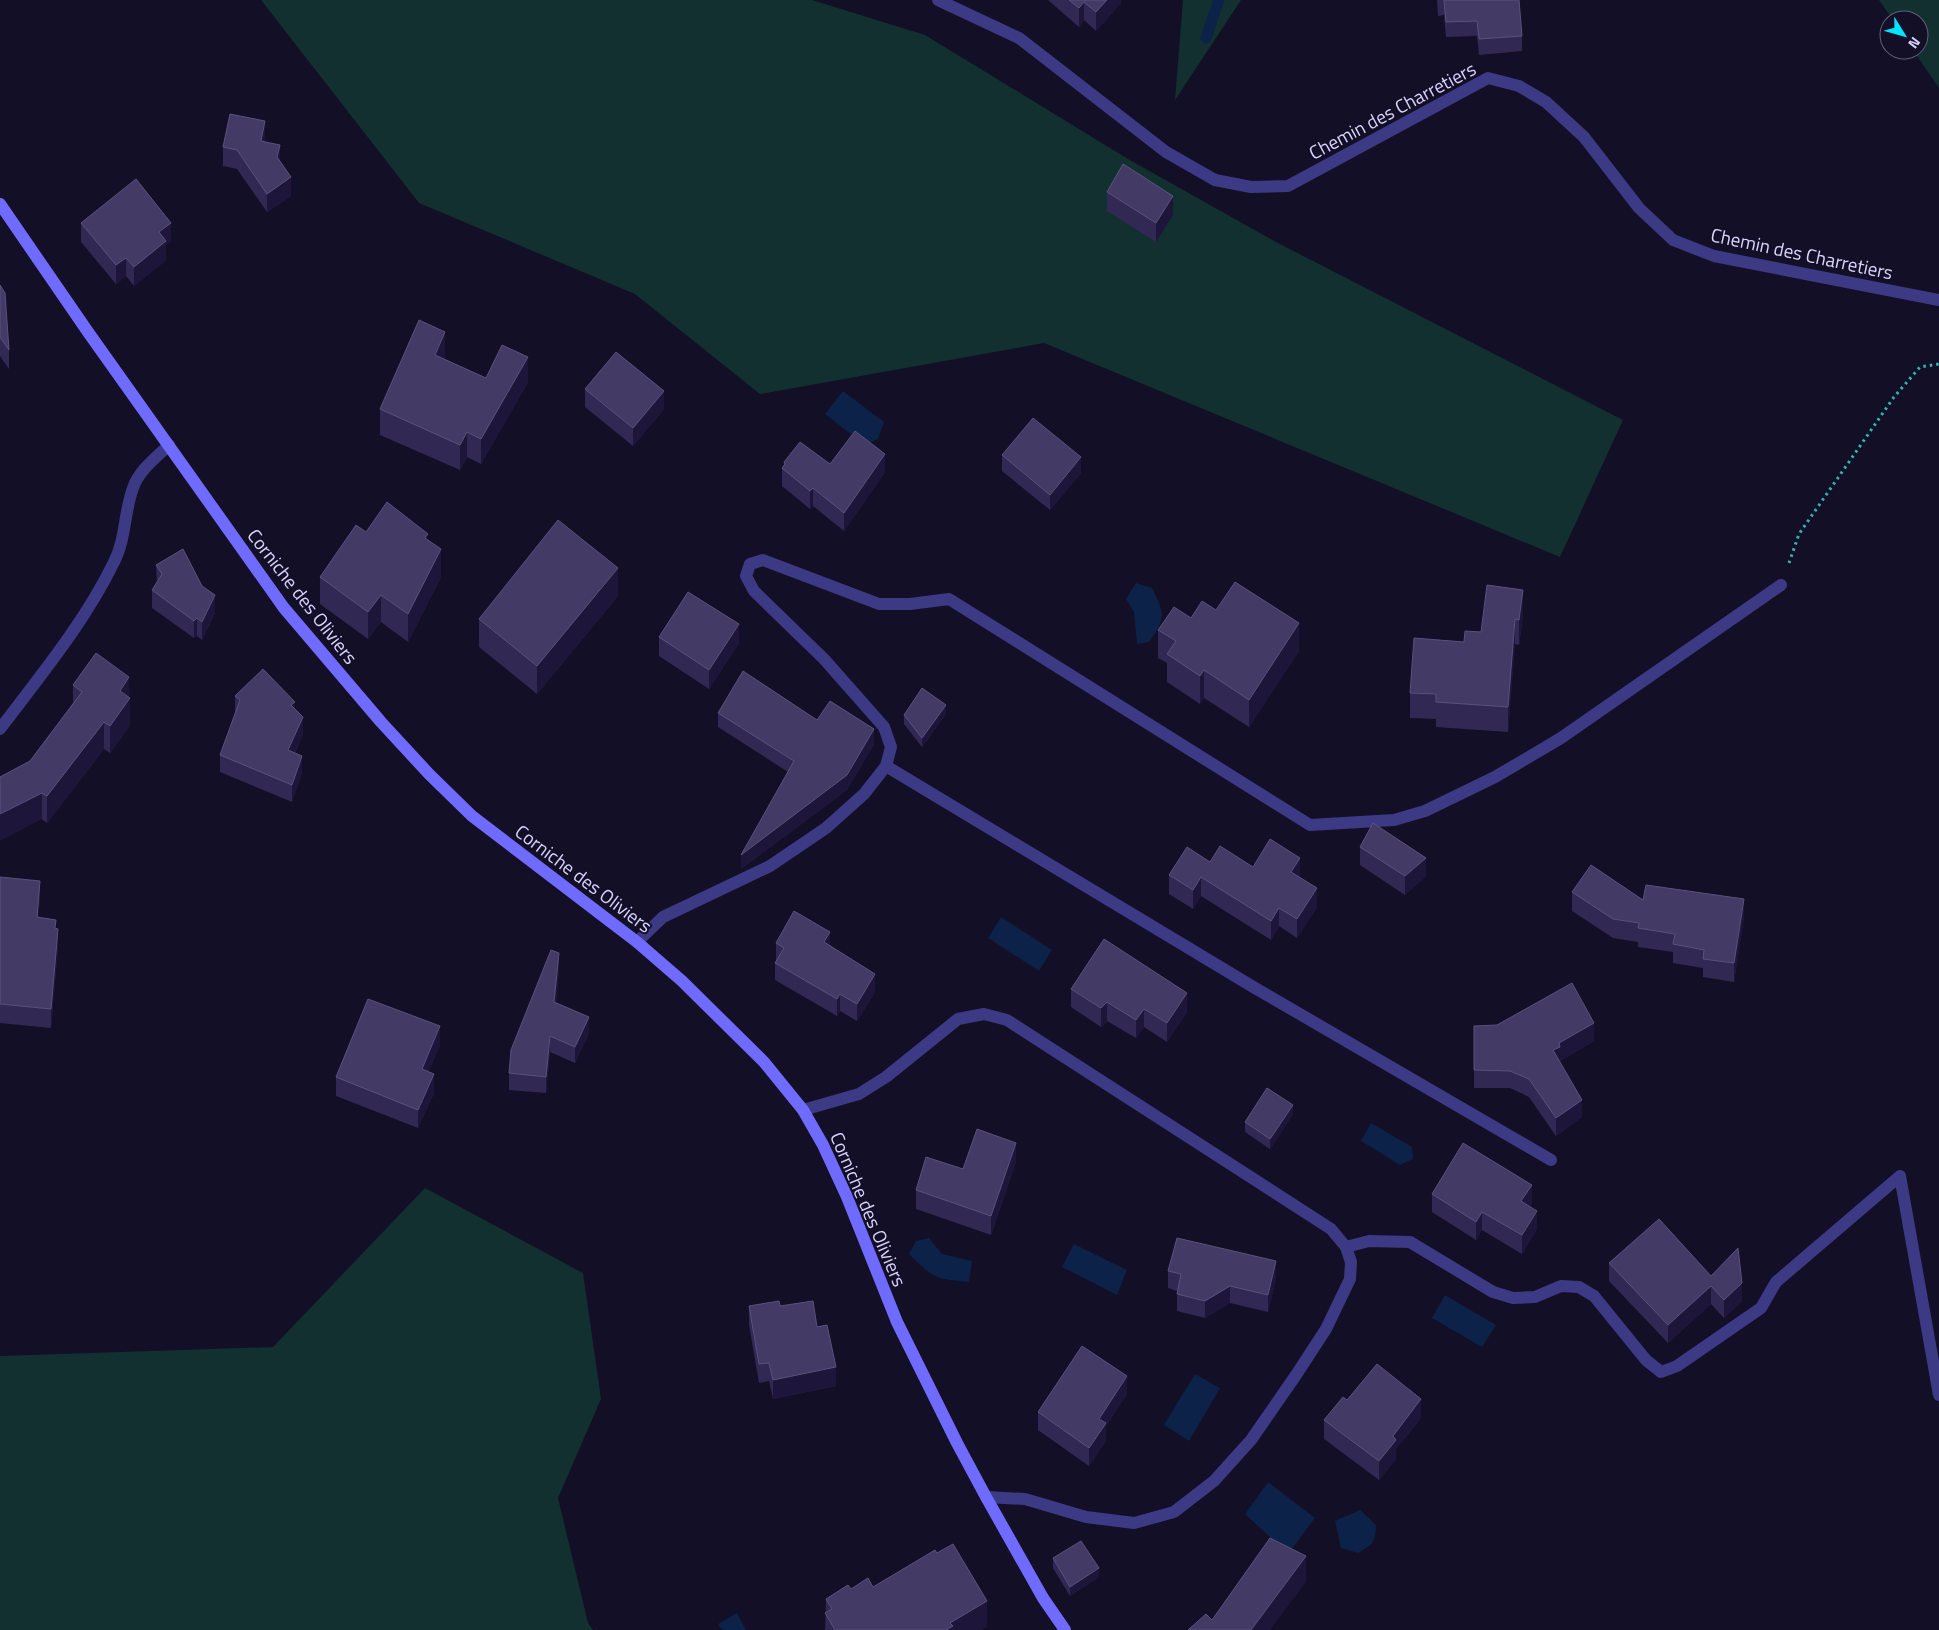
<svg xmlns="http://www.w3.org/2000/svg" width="1939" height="1630" viewBox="0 0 1939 1630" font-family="'Titillium Web',sans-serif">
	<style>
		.green { fill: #12302f }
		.water { fill: #0c2248 }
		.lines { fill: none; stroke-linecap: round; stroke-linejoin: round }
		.stream { stroke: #0c2248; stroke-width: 11 }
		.path { stroke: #2fb8b0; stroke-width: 3; stroke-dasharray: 2.5 4; stroke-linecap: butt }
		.lane { stroke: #3d3a85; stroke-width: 12 }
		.street { stroke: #3d3a85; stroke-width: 12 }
		.secondary { stroke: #6f6bff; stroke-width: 12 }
		.wall { fill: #312854 }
		.shaded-wall { fill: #1d163a }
		.building { fill: #433a66; stroke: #5a527e }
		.labels { text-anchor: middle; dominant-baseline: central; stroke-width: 4; stroke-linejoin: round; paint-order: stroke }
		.street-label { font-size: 19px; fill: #d9d4ff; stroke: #130f26 }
	</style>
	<rect width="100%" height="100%" fill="#130f26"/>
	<g class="green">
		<path d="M261,0h551l113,35 203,124 148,83 347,178 -63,137 -516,-214 -284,51 -125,-100 -216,-91z"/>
		<path d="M1183,0h58l-66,100z"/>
		<path d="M1879,0h60v88l-26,-38h6v-30h-26z"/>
		<path d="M425,1188l158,85 18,126 -43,99 30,125 5,7h-593v-274l273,-9z"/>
	</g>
	<g class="water">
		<path d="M843,391l41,31 -6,17 -13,6 -40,-31z"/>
		<path d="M1136,583l16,5c13,26 14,31 -3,54l-12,2 -3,-32 -8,-13z"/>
		<path d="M1001,917l51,33 -13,21 -51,-33z"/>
		<path d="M1371,1123l41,24 1,12 -13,6 -39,-24z"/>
		<path d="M929,1238l13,16 30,7 -3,21c-35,-3 -35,-4 -60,-28l7,-13z"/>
		<path d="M1074,1244l53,26 -10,25 -55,-28z"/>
		<path d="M1445,1295l51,30 -14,22 -50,-29z"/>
		<path d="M1195,1374l25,14 -31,53 -25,-16z"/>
		<path d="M1268,1482l47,36 -27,36 -43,-40z"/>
		<path d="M1360,1510l16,15c-1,18 -3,19 -18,28l-17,-5 -6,-27z"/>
		<path d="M737,1613l9,17h-24l-4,-6z"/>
	</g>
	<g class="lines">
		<path class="stream" d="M1206,38l13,-38"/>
		<path class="path" d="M1789,563l10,-29 95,-137 26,-30 19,-3"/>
		<g class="lane">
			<path d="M938,0l81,38 147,114 49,28 36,7 37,-1 200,-108 31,8 27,16 38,35 55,71 34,32 41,16 225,44"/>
			<path d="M886,766l369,222 296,172"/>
			<path d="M1346,1247l23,-6 41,1 83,50 20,6 22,-1 26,-11 18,1 15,9 52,64 15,12 16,-6 84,-58 15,-26 124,-106 39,219"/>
		</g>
		<g class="street">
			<path d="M0,729c40,-53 85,-107 114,-167 12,-23 10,-50 19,-74 6,-18 23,-30 36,-43"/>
			<path d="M637,942l26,-25 107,-51 56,-38 38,-34 22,-28 5,-19 -7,-20 -60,-68 -70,-68 -8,-15 4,-12 13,-4 116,44h31l39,-5 361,226 84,-5 31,-9 70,-34 66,-39 220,-153"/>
			<path d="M803,1110l56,-16 27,-17 72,-58 26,-5 23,6 324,209 15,18 5,15 -1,17 -24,50 -30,46 -45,65 -37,41 -40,31 -40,11 -48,-6 -61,-18 -39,-2"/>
		</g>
		<path class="secondary" d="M0,204l88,128 196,276 97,114 48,52 43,42 165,126 45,39 82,81 39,48 20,35 24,52 50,125 60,121 29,54 57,101 22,32"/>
	</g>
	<g class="wall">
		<path d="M1048,0h73v3l-25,28 -12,-11 -5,7z"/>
		<path d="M1437,0h82l3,36v15l-43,4 -2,-19 -31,1 -2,-22 -6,1z"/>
		<path d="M265,139l-1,3 16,19 11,35 -24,16 -30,-43 -14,-3v-19z"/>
		<path d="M1107,192l66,23 -17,27 -49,-31z"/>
		<path d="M81,223l90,18 -5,4v15l-32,26 -8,-10 -10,8 -35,-42z"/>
		<path d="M0,285l9,65v19l-9,-13z"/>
		<path d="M445,357l-1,2 42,19 42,4 -47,82 -14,-7 -7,13 -80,-35v-26z"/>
		<path d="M585,389l79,20 -31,37 -48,-39z"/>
		<path d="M1002,455l79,18 -31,37 -48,-39z"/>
		<path d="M784,462l46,2 55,8 -41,59 -31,-25 -3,3 -28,-23v-18l2,-3z"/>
		<path d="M366,532l62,8 13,37 -33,65 -27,-20 -13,17 -48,-35v-27z"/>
		<path d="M156,565l59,48 -13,27 -5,-4 -3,2 -42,-30v-18l5,-7z"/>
		<path d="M618,596l-81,98 -58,-47v-28z"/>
		<path d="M1216,610l83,41 -50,76 -45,-29 -4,6 -33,-22v-19l-9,-5v-28z"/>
		<path d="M1523,615l-4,30 -4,-1 -7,88 -72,-5v-8l-26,-1v-25l54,-51 17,-10z"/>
		<path d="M659,637l80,6 -30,46 -50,-33z"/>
		<path d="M73,685l56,13 1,27 -20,28 -6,-4 -57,74 -5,-4 -12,-58 43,-58z"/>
		<path d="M235,696l60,13 8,25 -8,19 7,20 -10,29 -72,-30v-17l15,-42z"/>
		<path d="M718,713l99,7 57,24 -27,46 -106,79 47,-97 -70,-45z"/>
		<path d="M946,714l-24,33 -18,-23v-9z"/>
		<path d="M1360,847l66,29 -21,19 -45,-30z"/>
		<path d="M1253,867l47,10v1l17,29 -20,31 -18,-12 -8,14 -70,-44 -8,13 -24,-15v-19z"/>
		<path d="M0,877l40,22 -2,19 18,11 2,19 -7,80 -51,-5z"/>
		<path d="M1572,892l71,8 101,17 -10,65 -31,-5v-9l-30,-5v-11l-35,-5v-5l-25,-4 -41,-27z"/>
		<path d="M776,943l54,2 45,47 -18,29 -17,-10 -3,5 -62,-36v-17l2,-2 -1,-1z"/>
		<path d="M559,969l-3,34 33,30 -14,30 -25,-11 -4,41 -37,-3v-17z"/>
		<path d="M1071,989l116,23 -20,30 -23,-15 -8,11 -29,-17 -6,6 -30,-20z"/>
		<path d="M1474,1026l120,15 -34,20 22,56 -26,19 -27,-39 -19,-9h-36z"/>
		<path d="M440,1045l-12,27 6,21 -16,35 -82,-32v-19z"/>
		<path d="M1293,1114l-23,35 -25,-17v-10z"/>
		<path d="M1016,1162l-25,73 -75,-26v-19l47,-21z"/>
		<path d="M1432,1194l100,9 -2,3 7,23 -15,25 -40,-24 -6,10 -44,-28z"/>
		<path d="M1609,1263l102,13 31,25 -18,17 -13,-14 -43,39 -59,-62z"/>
		<path d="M1168,1271l108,8 -8,33 -38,-9 -25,15 -28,-7v-20l-9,-3z"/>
		<path d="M749,1306h31l37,21 19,59 -63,13 -4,-18 -10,2 -10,-58z"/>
		<path d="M1127,1394l-21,32v15l-17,25 -51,-36v-18z"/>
		<path d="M1347,1400l74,18 -25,31v10l-17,21 -55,-41v-19z"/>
		<path d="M1053,1558l46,19 -29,19 -17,-28z"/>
		<path d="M873,1587l114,39 -6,4h-156l1,-31z"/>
	</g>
	<g class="shaded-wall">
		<path d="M1107,0h14v3l-25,28v-19z"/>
		<path d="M1084,2v18l-5,7v-19z"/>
		<path d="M265,121v18l-4,21v-19z"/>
		<path d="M280,145v18l-3,-6z"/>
		<path d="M291,177v19l-24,16v-18z"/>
		<path d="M1173,196v19l-17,27v-19z"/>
		<path d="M171,223v18l-5,4v15l-32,26v-19l25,-35z"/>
		<path d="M126,258v18l-10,8v-19z"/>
		<path d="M445,332v25l-10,24v-26z"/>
		<path d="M528,357v25l-47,82v-25z"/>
		<path d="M664,391v18l-31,37v-18z"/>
		<path d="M467,432v25l-7,13v-25z"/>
		<path d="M885,454v18l-41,59v-18z"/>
		<path d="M1081,457v16l-31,37v-15z"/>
		<path d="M813,488v18l-3,3v-18z"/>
		<path d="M441,549v28l-33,65v-28z"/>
		<path d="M618,568v28l-81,98v-28z"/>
		<path d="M1523,590v25l-4,30v-25z"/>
		<path d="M215,595v18l-13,27v-18z"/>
		<path d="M381,595v27l-13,17v-27z"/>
		<path d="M197,618v18l-3,2v-17z"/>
		<path d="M1515,619v25l-7,88v-25z"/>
		<path d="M1299,623v28l-50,76v-27z"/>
		<path d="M739,624v19l-30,46v-19z"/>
		<path d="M1204,670v28l-4,6v-28z"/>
		<path d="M129,677l1,48 -20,28v-27l10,-35z"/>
		<path d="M295,702v18l-4,-15z"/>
		<path d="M946,705v9l-24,33v-9z"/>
		<path d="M303,717v17l-15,34v-18z"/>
		<path d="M104,722v27l-57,74v-27z"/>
		<path d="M874,729v15l-27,46 -106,79v-14z"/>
		<path d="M302,756v17l-10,29v-17z"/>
		<path d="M42,793v26l-42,22v-27z"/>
		<path d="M1300,858v19l-9,14v-19z"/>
		<path d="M1426,858v18l-21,19v-19z"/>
		<path d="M1201,877v19l-8,13v-19z"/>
		<path d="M40,881v18l-3,37v-19z"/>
		<path d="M1317,888v19l-20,31v-19z"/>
		<path d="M1744,899v18l-10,65v-19z"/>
		<path d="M1279,908v18l-8,14v-19z"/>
		<path d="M58,929v19l-7,80v-19z"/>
		<path d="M830,932v17l-6,-7z"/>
		<path d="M559,953v16l-5,50v-17z"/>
		<path d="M875,974v18l-18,29v-17z"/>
		<path d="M1187,993v19l-20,30v-19z"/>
		<path d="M840,994v17l-3,5v-17z"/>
		<path d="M1107,1002v19l-6,6v-19z"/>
		<path d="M1144,1009v18l-8,11v-18z"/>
		<path d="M589,1017v16l-14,30v-16z"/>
		<path d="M1594,1023v18l-34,20v3l-7,-14 6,-7z"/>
		<path d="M440,1026v19l-18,43v-19z"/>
		<path d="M550,1036v16l-4,41v-16z"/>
		<path d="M434,1074v19l-16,35v-18z"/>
		<path d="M1582,1100v17l-26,19v-18z"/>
		<path d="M1293,1105v9l-23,35v-10z"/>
		<path d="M1016,1143v19l-25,73v-19z"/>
		<path d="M1532,1185v18l-11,17v-19z"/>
		<path d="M1537,1211v18l-15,25v-19z"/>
		<path d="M1482,1212v18l-6,10v-18z"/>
		<path d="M1276,1261v18l-8,33v-17z"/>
		<path d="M1742,1283v18l-18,17v-18z"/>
		<path d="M1230,1286v17l-25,15v-17z"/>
		<path d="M1711,1286v18l-43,39v-18z"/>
		<path d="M836,1367v19l-63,13v-19z"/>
		<path d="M1127,1376v18l-21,32v15l-17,25v-18l10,-29z"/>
		<path d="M1421,1399v19l-25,31v10l-17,21v-19l14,-25z"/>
		<path d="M1306,1556v26l-36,48h-19z"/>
		<path d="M1099,1568v9l-29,19v-9z"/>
		<path d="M987,1601v25l-6,4h-35l4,-7z"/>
	</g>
	<g class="building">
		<path d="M1069,0h38l-11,12 -12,-10 -5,6z"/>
		<path d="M1444,0h75l3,36 -43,3 -2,-18 -31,1z"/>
		<path d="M230,114l35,7 -4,20 19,4 -3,12 14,20 -24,17 -30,-44 -14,-3z"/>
		<path d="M1123,164l50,32 -17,27 -49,-31z"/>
		<path d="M136,179l35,44 -12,9 7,9 -32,26 -8,-9 -10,7 -35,-42z"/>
		<path d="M0,285l5,8 4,57 -9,-13z"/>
		<path d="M419,320l26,12 -10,23 51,23 16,-33 26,12 -47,82 -14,-7 -7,13 -80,-36z"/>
		<path d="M616,352l48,39 -31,37 -48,-39z"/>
		<path d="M1033,418l48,39 -31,38 -48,-40z"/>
		<path d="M855,431l30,23 -41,59 -31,-25 -3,3 -28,-23 3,-4 -1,-2 16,-20 30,22z"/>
		<path d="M387,502l41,32 -3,4 16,11 -33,65 -27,-19 -13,17 -48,-35 36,-52 10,7z"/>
		<path d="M558,520l60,48 -81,98 -58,-47z"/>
		<path d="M183,549l19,37 13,9 -13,27 -5,-4 -3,3 -42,-31 10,-16 -6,-9z"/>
		<path d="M1235,582l64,41 -50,77 -45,-30 -4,6 -33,-22 9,-13 -18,-11 16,-23 17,11 11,-17 14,9z"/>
		<path d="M1487,585l36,5 -4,30 -4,-1 -7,88 -72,-5v-8l-26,-1 4,-55 50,4 1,-11 16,1z"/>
		<path d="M688,592l51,32 -30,46 -50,-33z"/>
		<path d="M96,653l33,24 -9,14 10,7 -20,28 -6,-4 -57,74 -5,-3 -42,21v-37l30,-16 52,-69 -9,-7z"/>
		<path d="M263,669l32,33 -4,3 12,12 -15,33 14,6 -10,29 -72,-30 20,-55 -5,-4z"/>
		<path d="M743,671l74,49 13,-19 44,28 -27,46 -106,80 53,-94 -76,-48z"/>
		<path d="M922,688l24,17 -24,33 -18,-23z"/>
		<path d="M1373,823l53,35 -21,18 -45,-29z"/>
		<path d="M1270,839l30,19 -9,14 26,16 -20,31 -18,-11 -8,13 -70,-44 -8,13 -24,-15 18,-28 23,15 10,-16 33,21z"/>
		<path d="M1591,865l52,35 3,-15 98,14 -10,64 -31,-4 1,-9 -31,-6 2,-10 -37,-6 1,-5 -26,-4 -41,-27z"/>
		<path d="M0,877l40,4 -3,36 19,3 -1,8 3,1 -7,80 -51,-5z"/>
		<path d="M794,911l36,21 -6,10 51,32 -18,30 -17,-10 -3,5 -62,-36 9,-15 -8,-5z"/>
		<path d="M1104,939l83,54 -20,30 -23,-14 -8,11 -29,-18 -6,6 -30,-19z"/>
		<path d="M551,950l8,3 -5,49 35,15 -14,30 -25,-11 -4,41 -37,-4 2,-23z"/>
		<path d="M1572,983l22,40 -35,20 1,4 -7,3 29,50 -26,18 -27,-39 -19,-8 -36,-1v-44l23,-1z"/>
		<path d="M368,999l72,27 -18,43 12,5 -16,36 -82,-33z"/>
		<path d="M1267,1088l26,17 -23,34 -25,-17z"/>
		<path d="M977,1129l39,14 -25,73 -75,-26 10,-33 37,12z"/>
		<path d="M1463,1143l69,42 -11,16 16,10 -15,24 -40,-23 -6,10 -44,-28z"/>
		<path d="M1659,1219l52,57 27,-28 4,35 -18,17 -13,-14 -43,39 -59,-62z"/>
		<path d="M1177,1238l99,23 -8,34 -38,-9 -25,15 -28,-7 4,-20 -13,-3z"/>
		<path d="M779,1301l1,5 33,-5 4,26 10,-2 9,42 -63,13 -4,-17 -10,1 -10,-58z"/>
		<path d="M1082,1346l45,30 -28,43 7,4 -17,25 -51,-36z"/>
		<path d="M1377,1364l44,35 -28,37 3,4 -17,21 -55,-41 19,-23 4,3z"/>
		<path d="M1270,1538l36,18 -55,74h-63l18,-16 6,6z"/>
		<path d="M1081,1541l18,27 -29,19 -17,-29z"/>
		<path d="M953,1544l34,57 -37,22 3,3 -7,4h-111l-10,-17 7,-4 -6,-10 22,-14 3,4 17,-11 5,9 62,-37 2,3z"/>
	</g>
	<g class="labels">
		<g class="street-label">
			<text transform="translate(1392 110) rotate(-28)">Chemin des Charretiers</text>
			<text transform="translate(1802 253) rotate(12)">Chemin des Charretiers</text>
			<text transform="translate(303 596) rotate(52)">Corniche des Oliviers</text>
			<text transform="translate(584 878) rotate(37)">Corniche des Oliviers</text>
			<text transform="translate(869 1209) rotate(67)">Corniche des Oliviers</text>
		</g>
	</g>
	<g transform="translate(1904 35) rotate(127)"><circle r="24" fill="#130f26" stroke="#625e7d"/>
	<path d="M0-4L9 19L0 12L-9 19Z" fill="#00e5ff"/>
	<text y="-8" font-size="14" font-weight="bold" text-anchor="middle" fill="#d9d4ff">N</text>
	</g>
</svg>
